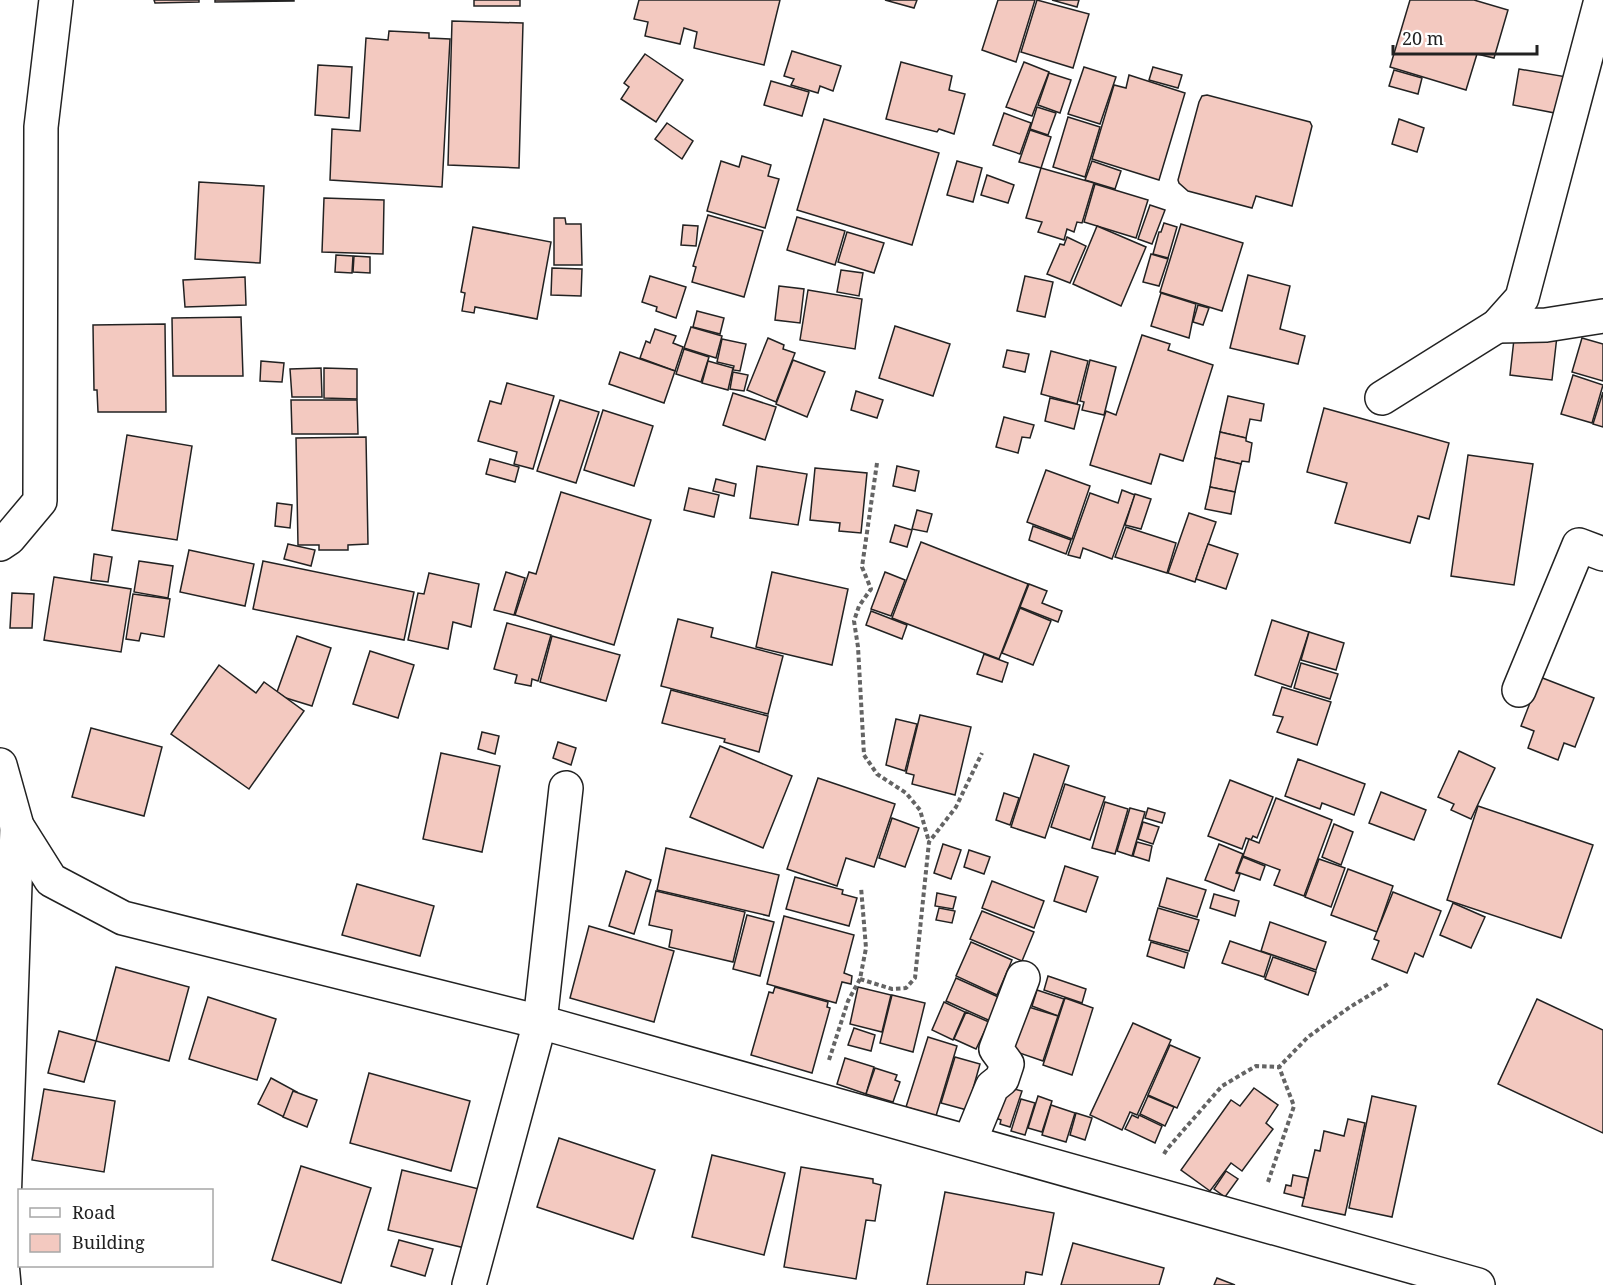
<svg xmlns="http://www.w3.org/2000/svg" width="1603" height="1285" viewBox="0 0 1603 1285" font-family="'Noto Serif',serif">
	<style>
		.building { fill: #f3c9c0; stroke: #222; stroke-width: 1.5 }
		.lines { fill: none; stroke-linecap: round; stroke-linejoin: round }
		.minor-casing { stroke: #222; stroke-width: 36 }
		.path { stroke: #646464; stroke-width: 4; stroke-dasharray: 4.5 3; stroke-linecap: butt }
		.minor { stroke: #fff; stroke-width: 33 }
	</style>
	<rect width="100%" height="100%" fill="#fff"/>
	<g class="building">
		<path d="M154,0h45v2l-44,1z"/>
		<path d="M215,0h79v1l-79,1z"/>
		<rect x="474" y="0" width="46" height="6"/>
		<path d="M639,0h141l-16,65 -70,-17 3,-16 -13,-4 -4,16 -35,-8 3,-14 -14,-3z"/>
		<path d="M885,0h32l-3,8z"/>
		<path d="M998,0h37l-19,62 -34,-12z"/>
		<path d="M1037,0l52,14 -16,54 -52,-16z"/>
		<path d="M1052,0h27l-2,7z"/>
		<path d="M1410,0h64l34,10 -14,48 -17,-4 -11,36 -76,-23z"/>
		<path d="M452,21l71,2 -4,145 -71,-3z"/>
		<path d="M389,31l40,2v5l21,1 -8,148 -112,-7 2,-51 28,2 6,-93 22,2z"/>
		<path d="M792,51l49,15 -8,25 -13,-5 -2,7 -27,-8 3,-6 -10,-3z"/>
		<path d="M645,54l38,26 -27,42 -35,-23 8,-12 -5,-4z"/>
		<path d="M901,62l51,14 -3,14 16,4 -11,40 -15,-5 -2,3 -51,-13z"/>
		<path d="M1024,62l25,10 -17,44 -26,-9z"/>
		<path d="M318,65l34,2 -3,51 -34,-3z"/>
		<path d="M1084,67l32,10 -16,47 -32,-10z"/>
		<path d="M1153,67l29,8 -4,13 -29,-8z"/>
		<path d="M1519,69l48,8 -7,37 -47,-9z"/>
		<path d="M1394,70l28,8 -4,16 -29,-8z"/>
		<path d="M1049,73l22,7 -11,33 -22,-8z"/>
		<path d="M1129,75l56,18 -26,87 -67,-21 22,-74 12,3z"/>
		<path d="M771,81l38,11 -7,24 -38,-11z"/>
		<path d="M1207,95l103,27 2,4 -20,80 -36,-10 -4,12 -64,-17 -9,-8 -1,-3 21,-78 3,-6z"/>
		<path d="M1037,107l19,6 -8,22 -18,-6z"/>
		<path d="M1004,113l27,10 -11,31 -27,-9z"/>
		<path d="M1068,117l32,10 -15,50 -32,-10z"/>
		<path d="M824,119l115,34 -27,92 -115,-35z"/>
		<path d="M1399,119l25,9 -7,24 -25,-8z"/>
		<path d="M667,123l26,18 -11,18 -27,-20z"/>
		<path d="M1030,130l21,7 -10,31 -22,-6z"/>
		<path d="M742,156l29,9 -3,11 11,3 -14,49 -58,-17 14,-50 18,6z"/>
		<path d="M957,161l25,7 -9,34 -26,-7z"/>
		<path d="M1092,161l29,10 -6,18 -30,-9z"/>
		<path d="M1041,168l53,15 -12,40 -5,-1 -3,10 -7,-3 -3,11 -26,-8 4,-10 -16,-4z"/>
		<path d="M987,175l27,10 -6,18 -27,-8z"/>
		<path d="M199,182l65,4 -4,77 -65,-4z"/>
		<path d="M1095,184l53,16 -12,38 -52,-16z"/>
		<path d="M324,198l60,2 -1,54 -61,-2z"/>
		<path d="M1150,205l15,5 -13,34 -14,-5z"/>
		<path d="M708,215l55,16 -19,66 -52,-15 4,-15 -3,-1z"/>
		<path d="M797,217l48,14 -10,34 -48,-15z"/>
		<path d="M554,218h11l1,6h15l1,41h-28z"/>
		<path d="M1164,223l13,4 -9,31 -15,-4 6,-22h2z"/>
		<path d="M1181,224l62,19 -21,68 -62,-19z"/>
		<path d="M683,225l15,1 -2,20 -15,-1z"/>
		<path d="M1097,226l49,21 -25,59 -48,-22z"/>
		<path d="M473,227l78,15 -14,77 -62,-12 -1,6 -12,-2 3,-18 -4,-1z"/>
		<path d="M847,232l37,11 -10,30 -36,-11z"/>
		<path d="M1067,237l19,9 -16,37 -23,-9 13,-30 4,1z"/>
		<path d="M1151,254l17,5 -9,27 -16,-4z"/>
		<path d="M336,255l17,1 -1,17 -17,-1z"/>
		<path d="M354,256l16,1v16l-17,-1z"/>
		<path d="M552,268l30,1 -1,27 -30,-1z"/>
		<path d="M841,270l22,3 -4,23 -22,-4z"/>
		<path d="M1248,275l42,11 -10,43 25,7 -7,28 -68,-16z"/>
		<path d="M650,276l36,11 -10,31 -20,-7 1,-4 -15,-5z"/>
		<path d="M1025,276l28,6 -8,35 -28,-6z"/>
		<path d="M245,277l1,28 -61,2 -2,-27z"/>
		<path d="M779,286l25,3 -4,34 -25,-3z"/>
		<path d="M808,290l54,9 -7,50 -55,-9z"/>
		<path d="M1161,293l35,11 -7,34 -38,-12z"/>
		<path d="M1198,305l11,3 -6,17 -10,-3z"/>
		<path d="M697,311l27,7 -4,16 -27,-7z"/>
		<path d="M241,317l2,59h-70l-1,-58z"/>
		<path d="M165,324l1,88h-68l-1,-22h-3l-1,-65z"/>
		<path d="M895,326l55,18 -17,52 -54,-18z"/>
		<path d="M691,327l31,9 -6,22 -32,-10z"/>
		<path d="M655,329l21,7 -3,7 10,4 -8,24 -35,-13 6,-17 4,2z"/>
		<path d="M1515,330l42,6 -5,44 -42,-5z"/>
		<path d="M1142,335l28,9 -2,6 45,15 -30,96 -23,-7 -9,30 -61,-19 16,-54 10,4z"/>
		<path d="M768,338l16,7 -1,4 12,4 -19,49 -29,-12z"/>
		<path d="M1582,338l21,6v37l-31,-9z"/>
		<path d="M722,339l24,5 -6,27 -7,-1 1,-4 -17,-4z"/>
		<path d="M684,349l25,8 -8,25 -25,-8z"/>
		<path d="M1007,350l22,4 -4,18 -22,-5z"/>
		<path d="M1051,351l37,10 -11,43 -36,-10z"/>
		<path d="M620,352l55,19 -11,32 -55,-19z"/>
		<path d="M793,360l32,12 -18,45 -31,-13z"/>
		<path d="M1090,360l26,7 -12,48 -22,-5 2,-8 -4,-1z"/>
		<path d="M261,361l23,2 -2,19 -22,-1z"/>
		<path d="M708,361l25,7 -5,22 -26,-7z"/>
		<path d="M321,368l1,29h-30l-2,-28z"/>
		<path d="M324,368l33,1v30l-33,-1z"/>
		<path d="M733,372l15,3 -4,16 -14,-2z"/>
		<path d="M1573,375l30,10 -11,38 -31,-9z"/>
		<path d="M507,383l47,13 -21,73 -19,-5 3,-12 -39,-11 12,-40 11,3z"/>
		<path d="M856,391l27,9 -6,18 -26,-8z"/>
		<path d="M1603,392v35l-10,-3z"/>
		<path d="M733,393l43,14 -11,33 -42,-15z"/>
		<path d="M1228,396l36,8 -3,17 -11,-2 -4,19 -26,-6z"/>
		<path d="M1050,398l30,7 -6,24 -29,-8z"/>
		<path d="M291,400h66l1,34h-66z"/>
		<path d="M560,400l39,12 -23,71 -39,-12z"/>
		<path d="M1324,408l125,35 -20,76 -11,-3 -8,27 -75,-20 12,-40 -40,-11z"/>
		<path d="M603,410l50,16 -19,60 -50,-16z"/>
		<path d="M1004,417l30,8 -4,13 -8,-1 -4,16 -22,-6z"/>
		<path d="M1220,432l26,6v3l6,2 -3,19 -7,-1 -1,3 -26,-6z"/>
		<path d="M127,435l65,11 -15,94 -65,-10z"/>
		<path d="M366,437l2,107 -20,1v5h-29v-5h-21l-2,-107z"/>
		<path d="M1468,455l65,9 -19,121 -63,-9z"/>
		<path d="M1215,458l26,6 -6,28 -25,-5z"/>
		<path d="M490,459l29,8 -4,15 -29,-8z"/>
		<path d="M757,466l50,8 -9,51 -48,-7z"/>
		<path d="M897,466l22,5 -4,20 -22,-5z"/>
		<path d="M815,468l52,5 -6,60 -22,-2 1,-8 -30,-3z"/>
		<path d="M1046,470l44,16 -18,53 -45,-17z"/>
		<path d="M716,479l20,5 -2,12 -21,-5z"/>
		<path d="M1210,487l25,5 -4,22 -26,-5z"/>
		<path d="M689,488l30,7 -5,22 -30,-7z"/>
		<path d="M1122,490l13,5 -23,64 -29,-11 -3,10 -12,-3 22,-62 28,10z"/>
		<path d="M561,492l90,28 -37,125 -99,-30 14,-43 7,2z"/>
		<path d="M1135,494l16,5 -10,30 -16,-4z"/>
		<path d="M277,503l15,2 -2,23 -15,-2z"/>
		<path d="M917,510l15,4 -5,18 -15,-3z"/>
		<path d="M1189,513l27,9 -21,60 -27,-9z"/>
		<path d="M895,525l17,5 -5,17 -17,-5z"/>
		<path d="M1033,526l38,14 -5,14 -37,-14z"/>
		<path d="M1126,527l50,16 -9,30 -52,-16z"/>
		<path d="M921,542l107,42 -29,75 -107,-41z"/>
		<path d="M288,544l27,6 -4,16 -27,-7z"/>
		<path d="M1208,544l30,10 -12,35 -30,-10z"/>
		<path d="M189,550l65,14 -9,42 -65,-14z"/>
		<path d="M94,554l18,3 -4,25 -17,-2z"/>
		<path d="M139,561l34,5 -5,32 -34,-6z"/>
		<path d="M263,561l151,31 -10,48 -151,-31z"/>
		<path d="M506,572l19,6 -11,37 -20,-5z"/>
		<path d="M772,572l76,17 -16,76 -76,-18z"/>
		<path d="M885,572l20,8 -14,36 -20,-7z"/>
		<path d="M429,573l50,11 -8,43 -18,-5 -5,27 -40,-9 10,-47 6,1z"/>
		<path d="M54,577l77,12 -10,63 -77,-12z"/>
		<path d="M1029,584l18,7 -5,12 20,8 -4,11 -38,-15z"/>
		<path d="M12,593l22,1 -2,34h-22z"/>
		<path d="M133,594l37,5 -6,38 -23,-4 -2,8 -13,-2z"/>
		<path d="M1020,608l31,13 -18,44 -31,-12z"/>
		<path d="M871,611l36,14 -5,14 -36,-14z"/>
		<path d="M678,619l35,9 -2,9 72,19 -15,58 -107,-28z"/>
		<path d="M1272,620l37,12 -18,55 -36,-12z"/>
		<path d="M507,623l44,12 -13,46 -6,-2 -1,7 -16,-3 2,-8 -23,-6z"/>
		<path d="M1309,632l35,11 -8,27 -35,-10z"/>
		<path d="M297,636l34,12 -19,58 -26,-8 -9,-6z"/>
		<path d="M552,636l68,19 -14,46 -66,-19z"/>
		<path d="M370,651l44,14 -16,53 -45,-14z"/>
		<path d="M984,654l24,9 -6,19 -25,-8z"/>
		<path d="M1301,663l37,11 -8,25 -36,-11z"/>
		<path d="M219,665l37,28 8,-11 40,29 -55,78 -78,-55z"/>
		<path d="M1540,677l54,21 -19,49 -11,-4 -6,17 -30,-12 6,-17 -13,-5z"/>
		<path d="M1282,687l49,15 -14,43 -40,-13 6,-15 -10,-2z"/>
		<path d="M671,690l97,26 -9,36 -35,-10 1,-3 -63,-16z"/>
		<path d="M920,715l51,12 -16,68 -43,-11 2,-9 -8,-2z"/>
		<path d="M896,719l21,5 -12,47 -19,-6z"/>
		<path d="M91,728l71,19 -18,69 -72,-19z"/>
		<path d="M482,732l17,4 -4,18 -17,-5z"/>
		<path d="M558,742l18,6 -5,17 -18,-7z"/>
		<path d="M720,746l72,30 -29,72 -73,-31z"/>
		<path d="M1459,751l36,17 -24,51 -20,-9 3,-6 -16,-7z"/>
		<path d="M441,753l59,13 -18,86 -59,-13z"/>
		<path d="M1034,754l35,12 -24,72 -34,-11z"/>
		<path d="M1298,759l67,25 -11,31 -32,-12 -2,6 -35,-13z"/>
		<path d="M818,778l77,26 -21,63 -28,-9 -9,28 -50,-17z"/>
		<path d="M1230,780l43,17 -16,41 -4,-2 -2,4 -5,-2 -4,11 -34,-13z"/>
		<path d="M1065,784l40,13 -15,43 -39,-13z"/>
		<path d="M1381,792l45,18 -12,30 -45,-17z"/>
		<path d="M1004,793l15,5 -9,27 -14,-5z"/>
		<path d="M1276,798l56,22 -28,76 -30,-11 6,-15 -37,-14 6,-17 10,4z"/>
		<path d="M1105,802l23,7 -13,45 -23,-6z"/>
		<path d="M1478,806l115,39 -32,93 -114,-38z"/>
		<path d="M1130,808l15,4 -13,44 -15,-5z"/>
		<path d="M1148,808l17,5 -3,10 -17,-5z"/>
		<path d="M892,818l27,10 -14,39 -26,-9z"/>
		<path d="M1143,822l16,5 -6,17 -15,-5z"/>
		<path d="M1334,824l19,8 -12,33 -19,-8z"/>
		<path d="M1137,842l15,4 -3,15 -16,-5z"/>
		<path d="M943,844l18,6 -10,29 -17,-6z"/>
		<path d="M1219,844l24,10 -7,19 4,1 -6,17 -29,-11z"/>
		<path d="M666,848l113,27 -10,41 -112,-26z"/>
		<path d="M969,850l21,7 -6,17 -20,-7z"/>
		<path d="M1243,857l22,9 -5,14 -23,-8z"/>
		<path d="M1319,859l26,9 -14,39 -26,-10z"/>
		<path d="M1065,866l33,11 -12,35 -32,-11z"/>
		<path d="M1348,869l45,17 -16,46 -46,-17z"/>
		<path d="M626,871l25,9 -17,54 -25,-8z"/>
		<path d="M795,877l48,13 -1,4 15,4 -8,28 -63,-17z"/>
		<path d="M1167,878l39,12 -9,27 -38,-11z"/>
		<path d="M992,881l52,20 -10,27 -52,-20z"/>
		<path d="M357,884l77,22 -14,50 -78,-21z"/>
		<path d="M656,891l89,21 -12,50 -64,-15 3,-17 -23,-5z"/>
		<path d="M1393,892l48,19 -18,46 -8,-4 -8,20 -35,-14 7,-18 -5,-2z"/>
		<path d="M937,893l19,4 -3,12 -18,-3z"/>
		<path d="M1214,894l25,7 -4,15 -25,-8z"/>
		<path d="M1453,903l32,14 -14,31 -31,-13z"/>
		<path d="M939,908l16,3 -3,12 -16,-3z"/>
		<path d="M1158,908l41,12 -10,31 -40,-11z"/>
		<path d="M982,911l52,21 -12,29 -52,-22z"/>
		<path d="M747,915l27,7 -14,54 -27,-7z"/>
		<path d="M784,916l70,19 -10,38 8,3 -1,8 -9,-2 -6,21 -69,-19z"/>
		<path d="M1270,922l56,20 -10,28 -55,-19z"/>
		<path d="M589,926l85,25 -20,71 -84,-24z"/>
		<path d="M1230,941l41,14 -7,22 -42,-14z"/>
		<path d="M971,942l41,18 -15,35 -41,-19z"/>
		<path d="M1151,942l37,11 -4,15 -37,-12z"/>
		<path d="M1273,957l43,15 -8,23 -43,-16z"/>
		<path d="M116,967l73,20 -20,74 -73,-20z"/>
		<path d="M1048,976l38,13 -4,14 -38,-13z"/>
		<path d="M956,978l49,22 -10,23 -49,-22z"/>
		<path d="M775,987l53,15 -1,5 3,1 -18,65 -61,-18 18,-63 4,1z"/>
		<path d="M858,987l33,8 -9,37 -32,-8z"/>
		<path d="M1037,990l27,9 -6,17 -26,-10z"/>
		<path d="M892,995l33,8 -12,49 -33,-9z"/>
		<path d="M208,997l68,22 -19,61 -68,-21z"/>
		<path d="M1065,998l28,10 -21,67 -29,-10z"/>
		<path d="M1537,999l66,31v103l-105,-49z"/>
		<path d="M944,1002l21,10 -12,28 -21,-10z"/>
		<path d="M1022,1005l36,11 -15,45 -35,-12z"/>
		<path d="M966,1012l23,10 -13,27 -22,-10z"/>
		<path d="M1133,1023l38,17 -34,75 -7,-3 -8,18 -32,-15z"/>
		<path d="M854,1028l21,7 -4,16 -23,-6z"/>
		<path d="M59,1031l37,10 -12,41 -36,-9z"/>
		<path d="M928,1037l29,9 -21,70 -30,-9z"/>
		<path d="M1170,1045l30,13 -23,50 -29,-13z"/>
		<path d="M955,1057l25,7 -13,46 -26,-7z"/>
		<path d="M845,1058l29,9 -8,27 -29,-10z"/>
		<path d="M875,1068l22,7 -2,5 5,2 -7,20 -27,-8z"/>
		<path d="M369,1073l101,28 -19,70 -101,-28z"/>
		<path d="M271,1078l26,14 -13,25 -26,-13z"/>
		<path d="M1003,1086l19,5 -12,36 -10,-3 1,-4 -8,-3z"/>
		<path d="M1254,1088l24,17 -12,18 7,6 -31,42 -11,-8 -21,28 -29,-21 50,-70 9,6z"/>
		<path d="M44,1089l71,12 -11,71 -72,-12z"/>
		<path d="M293,1091l24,9 -10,27 -24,-10z"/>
		<path d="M1038,1096l14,5 -10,31 -14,-4z"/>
		<path d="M1148,1096l26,11 -9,19 -25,-12z"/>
		<path d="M1372,1096l44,10 -24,111 -43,-9z"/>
		<path d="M1021,1099l14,4 -10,32 -14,-4z"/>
		<path d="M1051,1105l24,8 -9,29 -24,-7z"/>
		<path d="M1076,1113l16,5 -7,22 -15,-5z"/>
		<path d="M1132,1115l6,3 1,-3 23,11 -7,17 -30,-14z"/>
		<path d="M1348,1119l17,4 -20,92 -43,-9 13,-56 5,1 4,-20 20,5z"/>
		<path d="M559,1138l96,32 -22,69 -96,-32z"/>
		<path d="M712,1155l73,18 -21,82 -72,-18z"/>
		<path d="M301,1166l70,22 -30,95 -69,-23z"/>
		<path d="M801,1167l72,12v4l8,2 -6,36 -9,-1 -10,59 -72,-12z"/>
		<path d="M402,1170l77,19 -14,59 -77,-18z"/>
		<path d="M1226,1171l12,8 -13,18 -11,-8z"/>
		<path d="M1293,1175l15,3 -4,20 -20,-5 2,-8 5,1z"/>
		<path d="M945,1192l109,21 -12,62 -16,-3 -2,13h-97z"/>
		<path d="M399,1240l34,9 -8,27 -34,-10z"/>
		<path d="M1073,1243l91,25 -5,17h-98z"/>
		<path d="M1217,1278l18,7h-21z"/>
	</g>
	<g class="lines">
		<g class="minor-casing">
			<g id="minor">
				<path d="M1497,326l49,-1 57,-9"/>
				<path d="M1382,398l115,-72 25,-28 79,-298"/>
				<path d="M0,544l9,-6 31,-37 1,-374 15,-127"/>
				<path d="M1519,690l60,-145 24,9"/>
				<path d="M0,765l17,61 34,54 72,38 417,104 938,263"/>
				<path d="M970,1141l22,-54 10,-8 5,-15 -11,-15 27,-71"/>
				<path d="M4,1285l-2,-22 15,-437"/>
				<path d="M469,1285l71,-263 26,-234"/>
			</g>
		</g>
		<g class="path">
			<path d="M877,463l-15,104 9,22 -12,17 -5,15 4,26 6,108 13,19 29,19 14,17 9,32"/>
			<path d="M860,979l32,10 14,-1 9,-10 14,-136 27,-35 26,-54"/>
			<path d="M829,1060l19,-59 12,-22 6,-31 -5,-61"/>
			<path d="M1164,1154l3,-5 55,-63 34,-20 23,1 29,-30 42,-30 38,-23"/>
			<path d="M1268,1182l26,-76 -15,-39"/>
		</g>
		<use href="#minor" class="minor"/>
	</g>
	<rect x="18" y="1189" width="195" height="78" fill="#ffffff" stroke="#a7a7a7" stroke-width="1.5"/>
	<rect x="30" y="1208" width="30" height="9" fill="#ffffff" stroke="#a7a7a7" stroke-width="1.5"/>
	<text x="72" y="1219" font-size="18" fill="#222222">Road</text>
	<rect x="30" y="1234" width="30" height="18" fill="#f3c9c0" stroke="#a7a7a7" stroke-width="1.5"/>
	<text x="72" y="1249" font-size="18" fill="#222222">Building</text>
	<path d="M1393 45v9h144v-9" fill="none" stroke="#222222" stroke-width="3"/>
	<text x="1402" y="45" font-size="18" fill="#222222" stroke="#ffffff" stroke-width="4.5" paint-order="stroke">20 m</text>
</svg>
